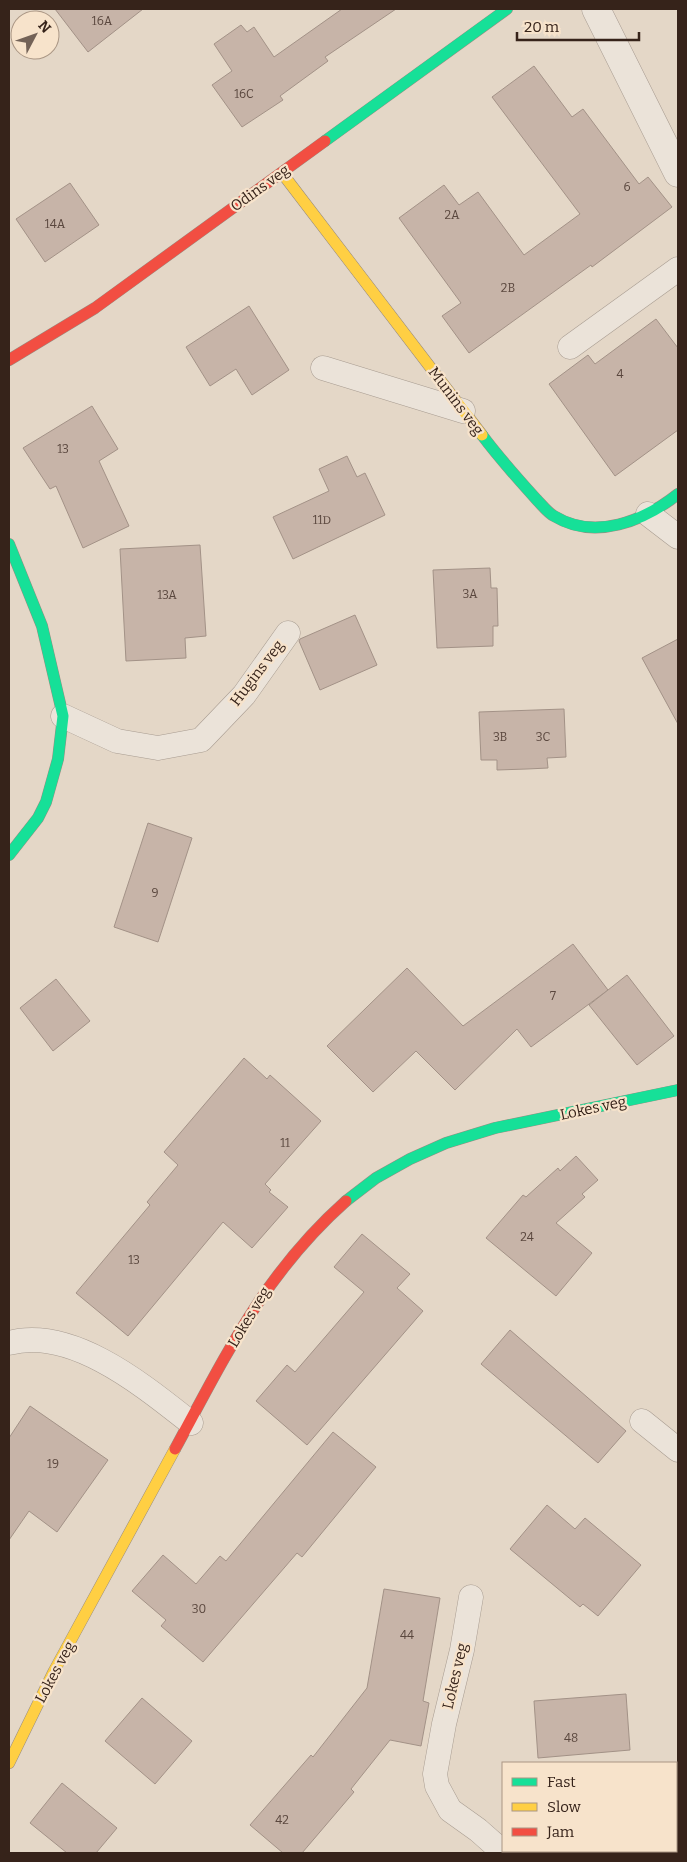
<svg xmlns="http://www.w3.org/2000/svg" width="687" height="1862" viewBox="0 0 687 1862" font-family="Bitter,serif">
	<style>
		.building { fill: #c7b4a8; stroke: #a39287 }
		.lines { fill: none; stroke-linecap: round; stroke-linejoin: round }
		.lane-casing { stroke: #a89c91; stroke-width: 25 }
		.street-casing { stroke: #a89c91; stroke-width: 29 }
		.fast-casing { stroke: #988c81; stroke-width: 12 }
		.slow-casing { stroke: #988c81; stroke-width: 12 }
		.jam-casing { stroke: #988c81; stroke-width: 12 }
		.path { stroke: #c3b9b0; stroke-width: 3; stroke-dasharray: 4 2.5; stroke-linecap: butt }
		.lane { stroke: #ebe3d9; stroke-width: 24 }
		.street { stroke: #ebe3d9; stroke-width: 28 }
		.fast { stroke: #16e098; stroke-width: 11 }
		.slow { stroke: #ffcf43; stroke-width: 11 }
		.jam { stroke: #f24e42; stroke-width: 11 }
		.labels { text-anchor: middle; dominant-baseline: central; stroke-width: 4.5; stroke-linejoin: round; paint-order: stroke }
		.number-label { font-size: 12px; fill: #5a473e }
		.street-label { font-size: 15px; fill: #36231a; stroke: #f7e3cb }
	</style>
	<rect width="100%" height="100%" fill="#e4d7c7"/>
	<g class="building">
		<path d="M55,9h88l-55,43z"/>
		<path d="M342,9h54l-71,48 3,4 -48,35 3,4 -41,27 -30,-42 20,-14 -18,-27 27,-19 6,7 7,-5 20,30z"/>
		<path d="M534,66l38,51 11,-8 56,75 9,-7 24,30 -80,60 -1,-2 -122,88 -27,-37 19,-13 -62,-85 45,-33 15,20 19,-13 46,63 56,-41 -88,-117z"/>
		<path d="M70,183l29,42 -54,37 -29,-43z"/>
		<path d="M249,306l40,64 -37,25 -16,-26 -26,17 -24,-39z"/>
		<path d="M656,319l22,29v82l-63,46 -66,-92 39,-29 7,9z"/>
		<path d="M92,406l26,43 -19,12 30,65 -46,22 -27,-62 -6,3 -27,-41z"/>
		<path d="M347,456l10,21 8,-4 20,42 -92,44 -20,-42 56,-26 -10,-22z"/>
		<path d="M200,545l6,91 -21,2 1,20 -60,3 -6,-112z"/>
		<path d="M490,568l1,20h6l1,38h-5v20l-56,2 -4,-78z"/>
		<path d="M355,615l22,50 -57,25 -21,-49 1,-2z"/>
		<path d="M678,639v85l-36,-66z"/>
		<path d="M564,709l2,48 -19,1 1,10 -21,1 -30,1v-10h-16l-2,-48z"/>
		<path d="M148,823l44,15 -34,104 -44,-15z"/>
		<path d="M573,944l35,46 -77,57 -14,-18 -62,61 -39,-39 -43,41 -46,-46 80,-78 56,58z"/>
		<path d="M627,975l47,61 -37,29 -48,-60z"/>
		<path d="M56,979l34,42 -37,30 -33,-43z"/>
		<path d="M244,1058l23,21 3,-4 51,46 -56,63 6,6 -2,2 19,15 -36,41 -29,-26 -95,114 -52,-43 74,-88 -3,-3 31,-37 -14,-13z"/>
		<path d="M576,1156l22,24 -16,14 3,3 -29,26 36,30 -36,43 -70,-58 37,-43 3,2 32,-29 2,3z"/>
		<path d="M362,1234l48,40 -13,14 26,23 -116,134 -51,-44 31,-36 8,7 69,-80 -30,-25z"/>
		<path d="M510,1330l116,101 -28,32 -117,-99z"/>
		<path d="M30,1406l78,54 -51,72 -28,-21 -20,29v-102z"/>
		<path d="M333,1432l43,35 -74,90 -5,-4 -94,109 -42,-36 5,-6 -34,-29 31,-36 33,29 24,-28 6,5z"/>
		<path d="M547,1505l28,24 10,-11 56,47 -43,51 -15,-12 -3,3 -70,-58z"/>
		<path d="M384,1589l56,9 -17,103 6,2 -8,43 -31,-6 -39,49 3,3 -52,61h-19l-33,-28 61,-70 2,2 54,-69z"/>
		<path d="M626,1694l4,56 -92,8 -4,-57z"/>
		<path d="M142,1698l50,43 -37,43 -50,-43z"/>
		<path d="M62,1783l55,45 -21,25h-29l-37,-30z"/>
	</g>
	<g class="lines">
		<g class="lane-casing">
			<g id="lane">
				<path d="M570,347l108,-78"/>
				<path d="M323,368l140,43"/>
				<path d="M648,514l30,23"/>
				<path d="M63,716l54,25 41,7 43,-8 43,-45 44,-62"/>
				<path d="M9,1343c63,-17 135,43 182,80"/>
				<path d="M642,1421l36,29"/>
				<path d="M471,1597l-9,53 -18,74 -9,50 2,12 13,24 28,20 26,23"/>
				<path d="M569,1853l5,-2"/>
			</g>
		</g>
		<g class="street-casing">
			<path id="street" d="M596,9l82,164"/>
		</g>
		<g class="fast-casing">
			<g id="fast">
				<path d="M325,141l182,-132"/>
				<path d="M482,435c17,23 36,44 55,65 5,5 11,13 17,16 41,25 90,5 124,-22"/>
				<path d="M9,544l33,82 21,90 -5,43 -12,43 -8,16 -29,37"/>
				<path d="M346,1201l30,-23 34,-19 36,-16 49,-15 183,-38"/>
			</g>
		</g>
		<g class="slow-casing">
			<g id="slow">
				<path d="M282,173l200,262"/>
				<path d="M9,1763l45,-92 121,-222"/>
			</g>
		</g>
		<g class="jam-casing">
			<g id="jam">
				<path d="M9,360l86,-52 230,-167"/>
				<path d="M175,1449c51,-94 89,-175 171,-248"/>
			</g>
		</g>
		<path class="path" d="M676,1837l2,1"/>
		<use href="#lane" class="lane"/>
		<use href="#street" class="street"/>
		<use href="#fast" class="fast"/>
		<use href="#slow" class="slow"/>
		<use href="#jam" class="jam"/>
	</g>
	<g class="labels">
		<g class="number-label">
			<text x="102" y="21">16A</text>
			<text x="244" y="94">16C</text>
			<text x="627" y="187">6</text>
			<text x="452" y="215">2A</text>
			<text x="55" y="224">14A</text>
			<text x="508" y="288">2B</text>
			<text x="620" y="374">4</text>
			<text x="63" y="449">13</text>
			<text x="322" y="520">11D</text>
			<text x="470" y="594">3A</text>
			<text x="167" y="595">13A</text>
			<text x="500" y="737">3B</text>
			<text x="543" y="737">3C</text>
			<text x="155" y="893">9</text>
			<text x="553" y="996">7</text>
			<text x="285" y="1143">11</text>
			<text x="527" y="1237">24</text>
			<text x="134" y="1260">13</text>
			<text x="53" y="1464">19</text>
			<text x="199" y="1609">30</text>
			<text x="407" y="1635">44</text>
			<text x="571" y="1738">48</text>
			<text x="282" y="1820">42</text>
		</g>
		<g class="street-label">
			<text transform="translate(260 188) rotate(-36)">Odins veg</text>
			<text transform="translate(456 401) rotate(53)">Munins veg</text>
			<text transform="translate(257 673) rotate(-53)">Hugins veg</text>
			<text transform="translate(593 1108) rotate(-12)">Lokes veg</text>
			<text transform="translate(249 1317) rotate(-59)">Lokes veg</text>
			<text transform="translate(55 1672) rotate(-62)">Lokes veg</text>
			<text transform="translate(455 1676) rotate(-77)">Lokes veg</text>
		</g>
	</g>
	<rect width="687" height="1862" fill="none" stroke="#36231a" stroke-width="20"/>
	<rect x="502" y="1762" width="175" height="90" fill="#f7e3cb" stroke="#aa9684"/>
	<rect x="512" y="1778" width="25" height="8" fill="#16e098" stroke="#aa9684"/>
	<text x="547" y="1787" font-size="15" fill="#36231a">Fast</text>
	<rect x="512" y="1803" width="25" height="8" fill="#ffcf43" stroke="#aa9684"/>
	<text x="547" y="1812" font-size="15" fill="#36231a">Slow</text>
	<rect x="512" y="1828" width="25" height="8" fill="#f24e42" stroke="#aa9684"/>
	<text x="547" y="1837" font-size="15" fill="#36231a">Jam</text>
	<g transform="translate(35 35) rotate(49)"><circle r="24" fill="#f7e3cb" stroke="#aa9684"/>
	<path d="M0-4L9 19L0 12L-9 19Z" fill="#736257"/>
	<text y="-8" font-size="14" font-weight="bold" text-anchor="middle" fill="#36231a">N</text>
	</g>
	<path d="M517 32v8h122v-8" fill="none" stroke="#36231a" stroke-width="2.5"/>
	<text x="524" y="32" font-size="15" fill="#36231a" stroke="#f7e3cb" stroke-width="4" paint-order="stroke">20 m</text>
</svg>
